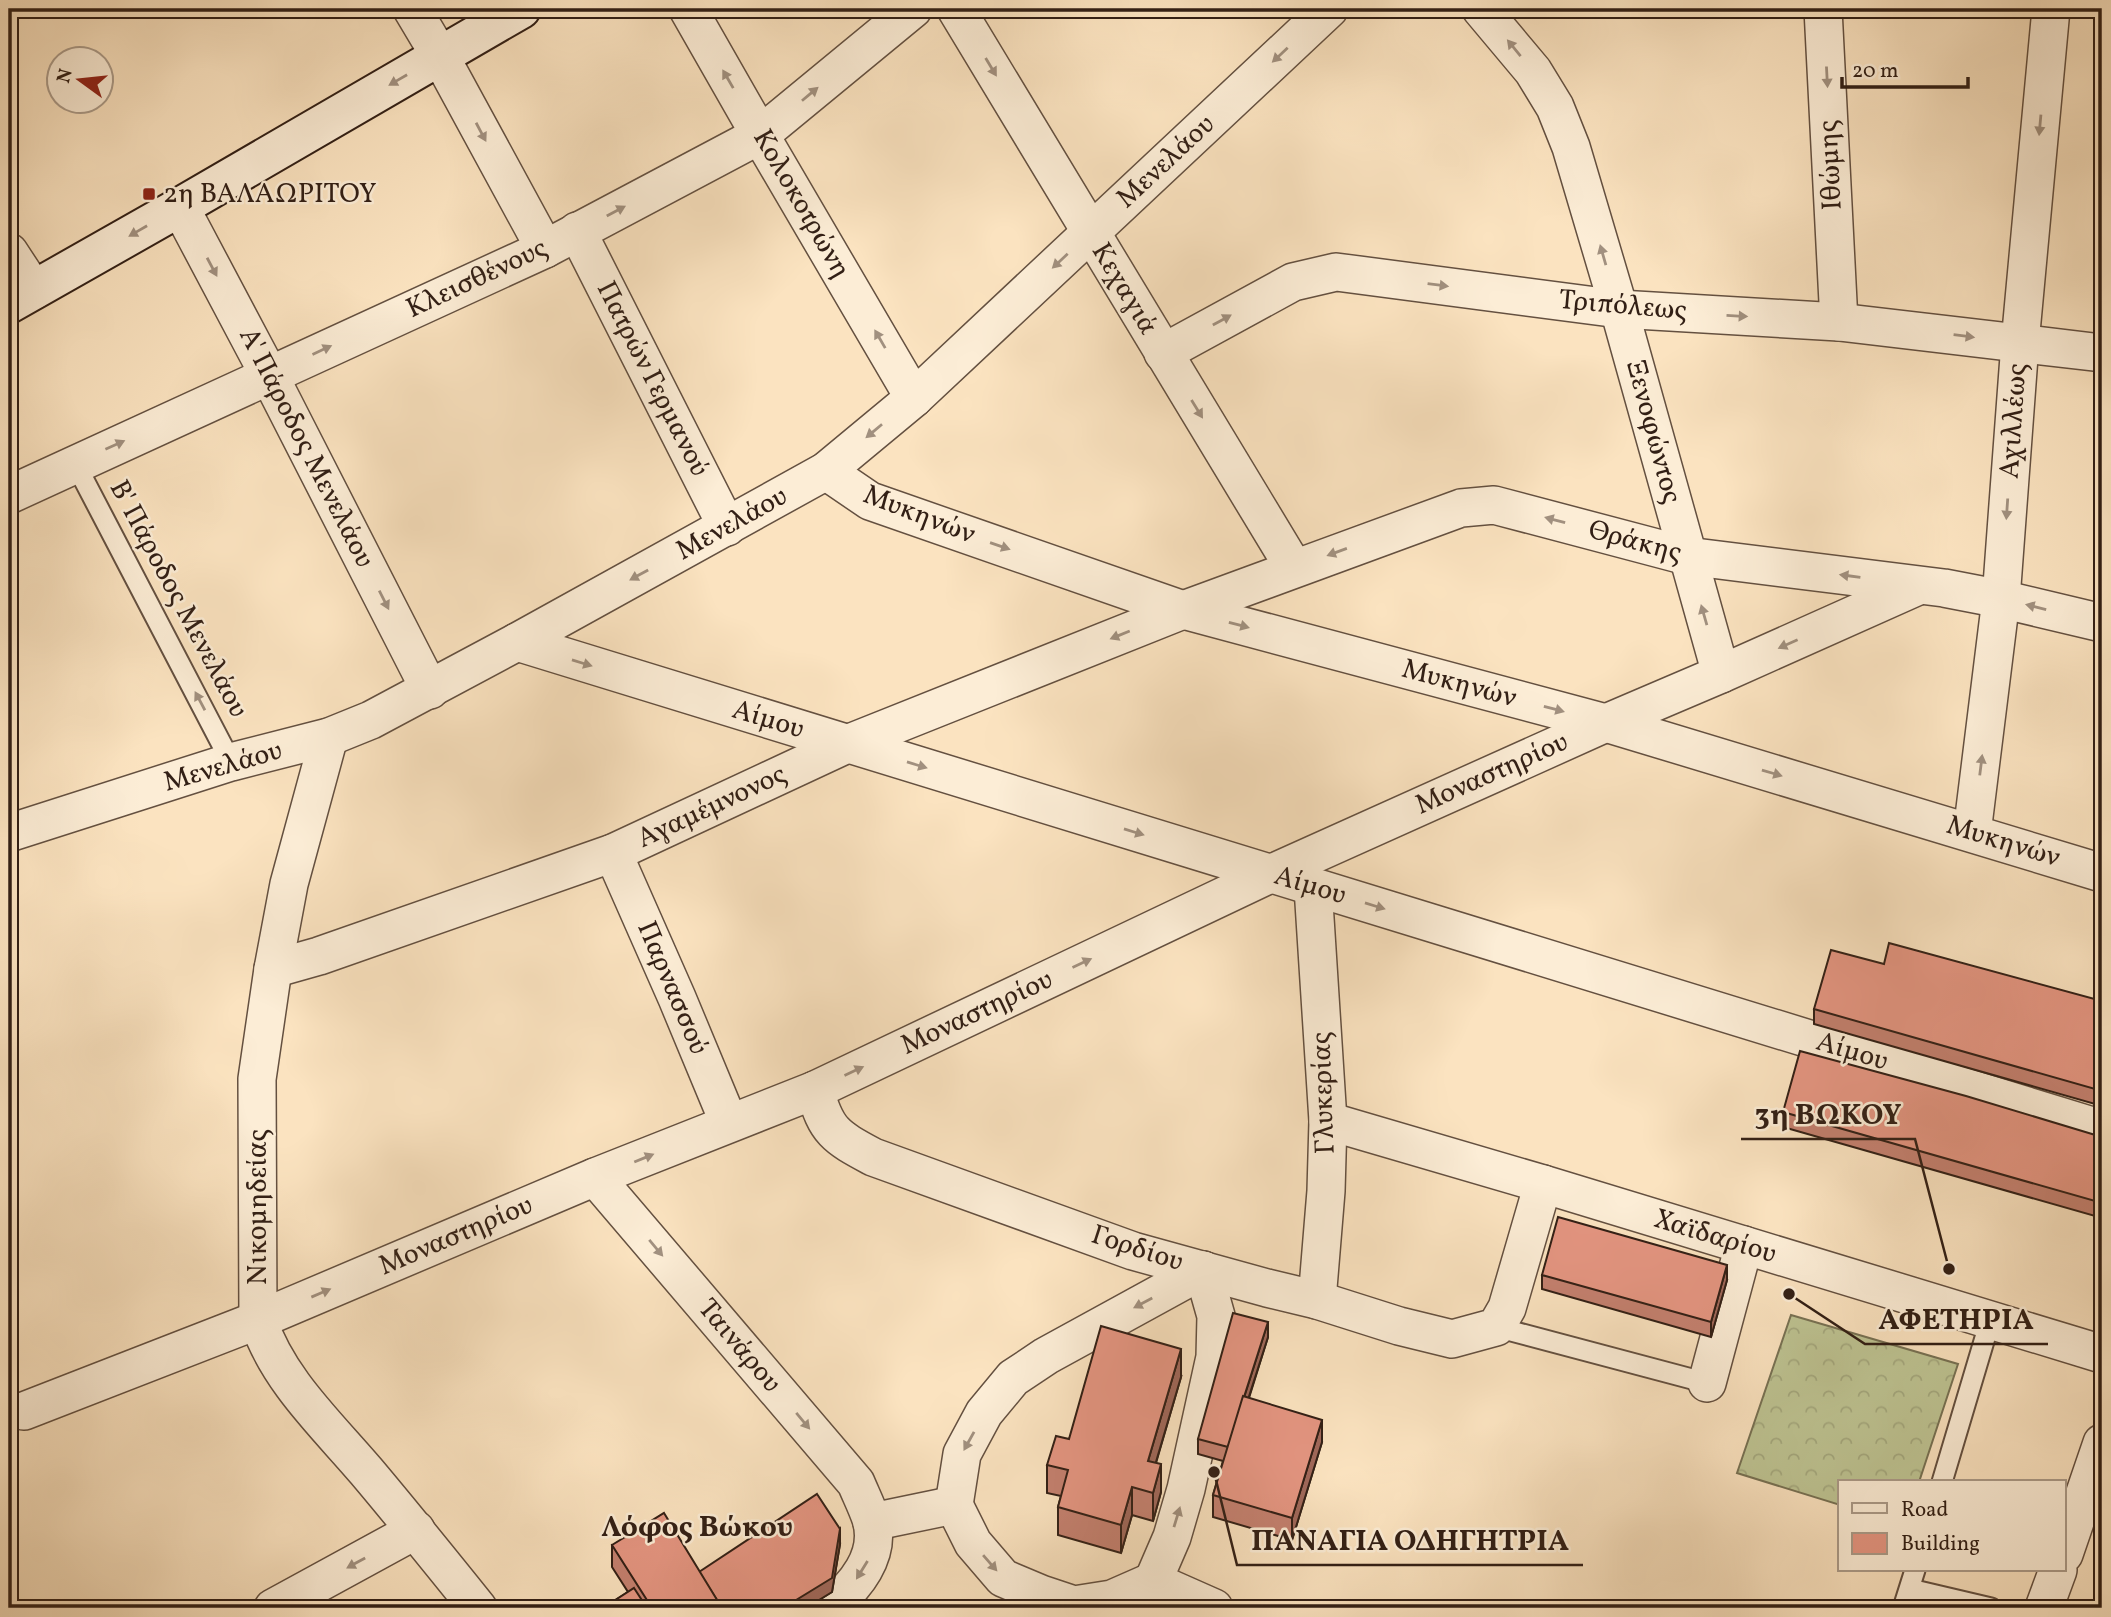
<svg xmlns="http://www.w3.org/2000/svg" width="2111" height="1617" viewBox="0 0 2111 1617" font-family="Vollkorn,serif">
	<style>
		.forest { fill: url(#forest-crowns); stroke: #787254; stroke-width: 2 }
		.lines { fill: none; stroke-linecap: round; stroke-linejoin: round }
		.lane-casing { stroke: #645040; stroke-width: 23 }
		.street-casing { stroke: #645040; stroke-width: 40 }
		.secondary-casing { stroke: #321f15; stroke-width: 42 }
		.lane { stroke: #fcedd6; stroke-width: 19 }
		.street { stroke: #fcedd6; stroke-width: 37 }
		.secondary { stroke: #fcedd6; stroke-width: 38 }
		.wall { fill: #c4806f; stroke: #321f15; stroke-width: 2 }
		.shaded-wall { fill: #a0685a; stroke: #321f15; stroke-width: 2 }
		.building { fill: #e49581; stroke: #321f15; stroke-width: 2 }
		.oneway { fill: #a1907f }
		.poi-dot { fill: #8f2418; stroke: #fcedd6; stroke-width: 2.5 }
		.labels { text-anchor: middle; dominant-baseline: central; stroke-width: 5; stroke-linejoin: round; paint-order: stroke }
		.street-label { font-size: 28px; fill: #321f15; stroke: #fcedd6 }
		.poi-label { font-size: 28px; fill: #321f15; stroke: #fcedd6; text-anchor: start }
		.neighbourhood-label { font-size: 30px; font-weight: bold; fill: #321f15; stroke: #fcedd6 }
		.leader { fill: none; stroke: #321f15; stroke-width: 2.5 }
		.callout-dot { fill: #321f15; stroke: #fcedd6; stroke-width: 2.5 }
		.callout-label { font-size: 30px; text-anchor: middle; font-weight: bold; fill: #321f15; stroke: #fcedd6; stroke-width: 5; stroke-linejoin: round; paint-order: stroke }
	</style>
	<defs>
		<pattern id="forest-crowns" width="20" height="18" patternUnits="userSpaceOnUse" patternTransform="scale(1.75)"><rect width="20" height="18" fill="#bec493"/><path d="M2 6a3 3 0 1 1 6 0M12 15a3 3 0 1 1 6 0" fill="none" stroke="#a4a87e"/></pattern>
	</defs>
	<rect width="100%" height="100%" fill="#fbe3c0"/>
	<filter id="stains"><feTurbulence type="fractalNoise" baseFrequency=".00286" numOctaves="4"/><feColorMatrix values="0 0 0 0 .2 0 0 0 0 .09 0 0 0 0 .02 0 0 0 .5 -.17"/></filter>
	<radialGradient id="worn" r=".72"><stop offset=".6" stop-color="#630" stop-opacity="0"/><stop offset="1" stop-color="#630" stop-opacity=".3"/></radialGradient>
	<path class="forest" d="M1791,1315l167,49 -39,118h-79v23l-103,-32z"/>
	<g class="lines">
		<g class="lane-casing">
			<g id="lane">
				<path d="M75,463l156,299"/>
				<path d="M1496,1327l211,56"/>
				<path d="M1942,1482l48,-161"/>
				<path d="M1910,1589l81,19"/>
				<path d="M1903,1608l12,-38"/>
			</g>
		</g>
		<g class="street-casing">
			<g id="street">
				<path d="M412,9l28,47 105,193"/>
				<path d="M688,9l72,126 154,263"/>
				<path d="M956,9l338,559"/>
				<path d="M1481,9l52,62 22,36 16,40 48,162 102,365"/>
				<path d="M1823,9l16,313"/>
				<path d="M180,207l89,168 161,315"/>
				<path d="M577,231l150,296"/>
				<path d="M9,252l25,38"/>
				<path d="M1163,353l130,-71 43,-10 283,37 220,13 263,31"/>
				<path d="M826,471l44,30 313,109 423,113 496,150"/>
				<path d="M9,495l536,-246 215,-114 153,-126"/>
				<path d="M517,642l1585,487"/>
				<path d="M329,737l-40,147 -16,85 -16,110 1,241c20,60 68,104 108,151 38,45 75,91 112,137"/>
				<path d="M9,833l222,-71 98,-25 42,-17 146,-78 309,-171 88,-73 415,-389"/>
				<path d="M1972,833l29,-234 19,-256 31,-334"/>
				<path d="M613,853l64,145 52,125"/>
				<path d="M1313,887l15,234 -2,70 -9,109"/>
				<path d="M273,969l46,-13 294,-103 234,-109 336,-134 278,-102 33,-3 193,51 257,32 57,11 101,24"/>
				<path d="M815,1090c11,42 21,47 58,67l260,94 134,37 50,12 82,26 53,13 44,-12 11,-19 36,-124"/>
				<path d="M1328,1121l215,63 559,170"/>
				<path d="M595,1177l261,306c5,12 11,24 15,36 11,36 -16,69 -43,89"/>
				<path d="M1707,1383l37,-138"/>
				<path d="M24,1411l234,-91 337,-143 220,-87 455,-216 336,-151 115,-49 197,-88"/>
				<path d="M954,1505l8,-51 22,-41 29,-35 33,-22 157,-86"/>
				<path d="M954,1505l19,38 30,35 38,16 33,11 38,-6 41,-18 61,27"/>
				<path d="M872,1522l82,-17"/>
				<path d="M2064,1554l38,-111"/>
				<path d="M1153,1581l19,-44 14,-48 29,-132 1,-41 -13,-46"/>
				<path d="M273,1608l143,-78"/>
				<path d="M2044,1608l14,-38"/>
			</g>
		</g>
		<g class="secondary-casing">
			<path id="secondary" d="M9,304l171,-97 341,-198"/>
		</g>
		<use href="#lane" class="lane"/>
		<use href="#street" class="street"/>
		<use href="#secondary" class="secondary"/>
	</g>
	<g class="wall">
		<path d="M2102,1001v105l-288,-82v-15z"/>
		<path d="M1783,1112l319,25v81l-319,-91z"/>
		<path d="M1542,1275l185,5 -16,57 -169,-48z"/>
		<path d="M1268,1337l-19,61 73,44 -30,98 -79,-23v-22l10,-34 -25,-7v-15z"/>
		<path d="M1181,1377l-25,86 5,29 -8,29 -21,-6 -11,38 -63,-18v-28l3,-11 -14,-3v-28z"/>
		<path d="M840,1544l-8,48 -26,16h-203l25,-16 -16,-25v-22l87,27z"/>
	</g>
	<g class="shaded-wall">
		<path d="M1727,1265v15l-16,57v-15z"/>
		<path d="M1268,1322v15l-40,125v-14z"/>
		<path d="M1181,1349v28l-33,112v-28z"/>
		<path d="M1322,1420v22l-30,98v-22z"/>
		<path d="M1161,1464v28l-8,29v-28z"/>
		<path d="M1132,1487v28l-11,38v-28z"/>
		<path d="M840,1529v15l-8,48 -26,16h-23z"/>
	</g>
	<g class="building">
		<path d="M1889,943l213,58v90l-288,-82 17,-59 53,14z"/>
		<path d="M1800,1051l166,45 136,41v66l-319,-91z"/>
		<path d="M1558,1217l169,48 -16,57 -169,-47z"/>
		<path d="M1233,1313l35,9 -40,125 -30,-8z"/>
		<path d="M1101,1326l80,23 -33,112 13,3 -8,29 -21,-6 -11,38 -63,-18 10,-37 -21,-5 9,-29 13,3z"/>
		<path d="M1243,1396l79,24 -30,98 -79,-23z"/>
		<path d="M817,1494l23,35 -8,49 -49,30h-61l-23,-36z"/>
		<path d="M664,1513l58,95h-70l-40,-63z"/>
		<path d="M634,1588l13,20h-44z"/>
	</g>
	<defs><path id="oneway-solid" d="M-6-.8H1V-3.2L6.5 0L1 3.2V.8H-6Z" transform="scale(1.75)"/></defs>
	<g class="oneway">
		<use href="#oneway-solid" transform="translate(1514 48) rotate(-129)"/>
		<use href="#oneway-solid" transform="translate(1280 55) rotate(137)"/>
		<use href="#oneway-solid" transform="translate(991 67) rotate(59)"/>
		<use href="#oneway-solid" transform="translate(1827 77) rotate(87)"/>
		<use href="#oneway-solid" transform="translate(728 79) rotate(-120)"/>
		<use href="#oneway-solid" transform="translate(398 80) rotate(150)"/>
		<use href="#oneway-solid" transform="translate(810 94) rotate(-40)"/>
		<use href="#oneway-solid" transform="translate(2040 125) rotate(95)"/>
		<use href="#oneway-solid" transform="translate(481 132) rotate(62)"/>
		<use href="#oneway-solid" transform="translate(616 211) rotate(-28)"/>
		<use href="#oneway-solid" transform="translate(138 231) rotate(150)"/>
		<use href="#oneway-solid" transform="translate(1603 255) rotate(-106)"/>
		<use href="#oneway-solid" transform="translate(1060 261) rotate(137)"/>
		<use href="#oneway-solid" transform="translate(212 267) rotate(62)"/>
		<use href="#oneway-solid" transform="translate(1438 285) rotate(7)"/>
		<use href="#oneway-solid" transform="translate(1737 316) rotate(3)"/>
		<use href="#oneway-solid" transform="translate(1222 320) rotate(-29)"/>
		<use href="#oneway-solid" transform="translate(1964 336) rotate(7)"/>
		<use href="#oneway-solid" transform="translate(880 339) rotate(-120)"/>
		<use href="#oneway-solid" transform="translate(322 350) rotate(-25)"/>
		<use href="#oneway-solid" transform="translate(1197 409) rotate(58)"/>
		<use href="#oneway-solid" transform="translate(874 431) rotate(140)"/>
		<use href="#oneway-solid" transform="translate(115 445) rotate(-24)"/>
		<use href="#oneway-solid" transform="translate(2007 509) rotate(94)"/>
		<use href="#oneway-solid" transform="translate(1555 520) rotate(-165)"/>
		<use href="#oneway-solid" transform="translate(1000 546) rotate(19)"/>
		<use href="#oneway-solid" transform="translate(1337 552) rotate(160)"/>
		<use href="#oneway-solid" transform="translate(639 575) rotate(151)"/>
		<use href="#oneway-solid" transform="translate(1850 576) rotate(-172)"/>
		<use href="#oneway-solid" transform="translate(384 600) rotate(63)"/>
		<use href="#oneway-solid" transform="translate(2036 607) rotate(-166)"/>
		<use href="#oneway-solid" transform="translate(1704 615) rotate(-106)"/>
		<use href="#oneway-solid" transform="translate(1239 625) rotate(15)"/>
		<use href="#oneway-solid" transform="translate(1120 635) rotate(158)"/>
		<use href="#oneway-solid" transform="translate(1788 644) rotate(156)"/>
		<use href="#oneway-solid" transform="translate(582 663) rotate(17)"/>
		<use href="#oneway-solid" transform="translate(200 701) rotate(-118)"/>
		<use href="#oneway-solid" transform="translate(1554 709) rotate(15)"/>
		<use href="#oneway-solid" transform="translate(917 765) rotate(17)"/>
		<use href="#oneway-solid" transform="translate(1981 765) rotate(-83)"/>
		<use href="#oneway-solid" transform="translate(1772 773) rotate(16)"/>
		<use href="#oneway-solid" transform="translate(1134 832) rotate(17)"/>
		<use href="#oneway-solid" transform="translate(1375 906) rotate(17)"/>
		<use href="#oneway-solid" transform="translate(1082 963) rotate(-25)"/>
		<use href="#oneway-solid" transform="translate(854 1071) rotate(-25)"/>
		<use href="#oneway-solid" transform="translate(644 1158) rotate(-22)"/>
		<use href="#oneway-solid" transform="translate(656 1248) rotate(50)"/>
		<use href="#oneway-solid" transform="translate(321 1293) rotate(-23)"/>
		<use href="#oneway-solid" transform="translate(1143 1303) rotate(152)"/>
		<use href="#oneway-solid" transform="translate(803 1421) rotate(50)"/>
		<use href="#oneway-solid" transform="translate(969 1441) rotate(119)"/>
		<use href="#oneway-solid" transform="translate(1177 1517) rotate(-73)"/>
		<use href="#oneway-solid" transform="translate(356 1563) rotate(151)"/>
		<use href="#oneway-solid" transform="translate(990 1563) rotate(49)"/>
		<use href="#oneway-solid" transform="translate(862 1570) rotate(122)"/>
	</g>
	<rect class="poi-dot" x="142" y="187" width="14" height="14" rx="3.5"/>
	<g class="labels">
		<g class="street-label">
			<text transform="translate(1166 162) rotate(-43)">Μενελάου</text>
			<text transform="translate(1831 165) rotate(-93)">Ιθώμης</text>
			<text transform="translate(801 204) rotate(60)">Κολοκοτρώνη</text>
			<text transform="translate(477 279) rotate(-25)">Κλεισθένους</text>
			<text transform="translate(1124 289) rotate(59)">Κεχαγιά</text>
			<text transform="translate(1623 306) rotate(5)">Τριπόλεως</text>
			<text transform="translate(652 379) rotate(63)">Πατρών Γερμανού</text>
			<text transform="translate(2014 421) rotate(-86)">Αχιλλέως</text>
			<text transform="translate(1653 432) rotate(75)">Ξενοφώντος</text>
			<text transform="translate(306 448) rotate(63)">Α' Πάροδος Μενελάου</text>
			<text transform="translate(919 515) rotate(21)">Μυκηνών</text>
			<text transform="translate(732 524) rotate(-29)">Μενελάου</text>
			<text transform="translate(1635 542) rotate(15)">Θράκης</text>
			<text transform="translate(178 599) rotate(62)">Β' Πάροδος Μενελάου</text>
			<text transform="translate(1459 684) rotate(15)">Μυκηνών</text>
			<text transform="translate(768 720) rotate(17)">Αίμου</text>
			<text transform="translate(223 767) rotate(-16)">Μενελάου</text>
			<text transform="translate(1492 774) rotate(-24)">Μοναστηρίου</text>
			<text transform="translate(712 807) rotate(-25)">Αγαμέμνονος</text>
			<text transform="translate(2003 842) rotate(17)">Μυκηνών</text>
			<text transform="translate(1310 886) rotate(17)">Αίμου</text>
			<text transform="translate(672 988) rotate(67)">Παρνασσού</text>
			<text transform="translate(977 1013) rotate(-25)">Μοναστηρίου</text>
			<text transform="translate(1852 1052) rotate(17)">Αίμου</text>
			<text transform="translate(1324 1093) rotate(-92)">Γλυκερίας</text>
			<text transform="translate(258 1207) rotate(-90)">Νικομηδείας</text>
			<text transform="translate(456 1236) rotate(-23)">Μοναστηρίου</text>
			<text transform="translate(1715 1237) rotate(17)">Χαϊδαρίου</text>
			<text transform="translate(1137 1249) rotate(18)">Γορδίου</text>
			<text transform="translate(739 1346) rotate(50)">Ταινάρου</text>
		</g>
		<g class="poi-label">
			<text x="163" y="194">2η ΒΑΛΑΩΡΙΤΟΥ</text>
		</g>
		<g class="neighbourhood-label">
			<text x="697" y="1528">Λόφος Βώκου</text>
		</g>
	</g>
	<path class="leader" d="M1949 1269L1915 1139H1741M1789 1294L1865 1344H2048M1214 1472L1237 1565H1583"/>
	<g class="callout-dot">
		<circle cx="1949" cy="1269" r="7"/>
		<circle cx="1789" cy="1294" r="7"/>
		<circle cx="1214" cy="1472" r="7"/>
	</g>
	<g class="callout-label">
		<text x="1828" y="1124">3η ΒΩΚΟΥ</text>
		<text x="1956" y="1329">ΑΦΕΤΗΡΙΑ</text>
		<text x="1410" y="1550">ΠΑΝΑΓΙΑ ΟΔΗΓΗΤΡΙΑ</text>
	</g>
	<rect width="2111" height="1617" fill="none" stroke="#fbe3c0" stroke-width="35"/>
	<rect x="10" y="10" width="2090" height="1596" fill="none" stroke="#321f15" stroke-width="3.5"/>
	<rect x="18" y="18" width="2076" height="1582" fill="none" stroke="#321f15" stroke-width="2"/>
	<rect x="1838" y="1480" width="228" height="91" fill="#fcedd6" stroke="#ab9b89" stroke-width="2"/>
	<rect x="1852" y="1503" width="35" height="10" fill="#fcedd6" stroke="#ab9b89" stroke-width="2"/>
	<text x="1901" y="1516" font-size="21" fill="#321f15">Road</text>
	<rect x="1852" y="1533" width="35" height="21" fill="#e49581" stroke="#ab9b89" stroke-width="2"/>
	<text x="1901" y="1550" font-size="21" fill="#321f15">Building</text>
	<g transform="translate(80 80) rotate(285)"><circle r="33" fill="#fcedd6" stroke="#ab9b89" stroke-width="2"/>
	<path d="M0-5L12 26L0 18L-12 26Z" fill="#8f2418"/>
	<text y="-10" font-size="19" font-weight="bold" text-anchor="middle" fill="#321f15">N</text>
	</g>
	<path d="M1842 77v10h126v-10" fill="none" stroke="#321f15" stroke-width="3.5"/>
	<text x="1852" y="77" font-size="21" fill="#321f15" stroke="#fcedd6" stroke-width="5" paint-order="stroke">20 m</text>
	<rect width="100%" height="100%" filter="url(#stains)"/>
	<rect width="100%" height="100%" fill="url(#worn)"/>
</svg>
